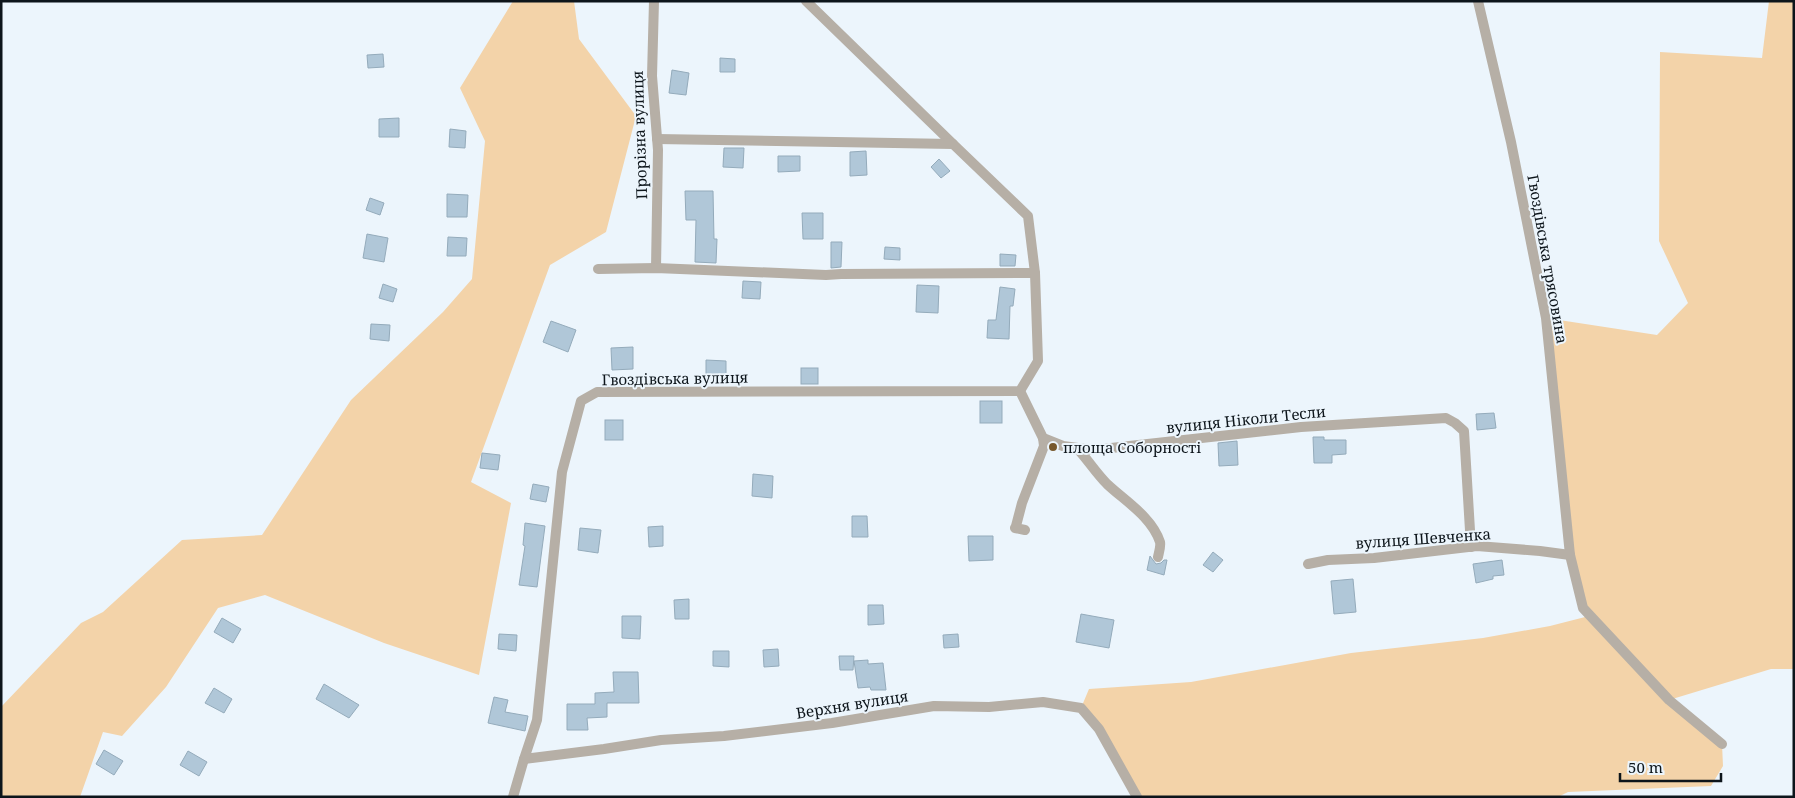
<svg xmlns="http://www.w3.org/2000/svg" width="1795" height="798" viewBox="0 0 1795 798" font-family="'Noto Serif',serif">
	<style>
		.green { fill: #f3d3a9 }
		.building { fill: #b0c7d8; stroke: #94abbb }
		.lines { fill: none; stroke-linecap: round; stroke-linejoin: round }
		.street { stroke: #b6afa6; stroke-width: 10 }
		.poi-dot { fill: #77582d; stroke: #ecf5fc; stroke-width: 2 }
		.labels { text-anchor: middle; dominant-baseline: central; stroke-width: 4; stroke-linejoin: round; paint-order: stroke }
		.street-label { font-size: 15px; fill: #0d151b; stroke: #ecf5fc }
		.poi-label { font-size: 15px; fill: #0d151b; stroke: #ecf5fc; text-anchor: start }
	</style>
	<rect width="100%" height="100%" fill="#ecf5fc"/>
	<g class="green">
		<path d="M513,1h61l5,38 57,77 -30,116 -56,33 -79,217 40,21 -32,172 -95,-32 -119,-48 -47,13 -52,79 -44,49 -19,-4 -23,65h-79v-90l80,-84 22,-11 79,-72 80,-5 89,-135 92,-88 29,-33 13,-138 -25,-53z"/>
		<path d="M1769,1h25v668h-23l-102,31 53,44 1,22 -12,20 -143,6 -10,5h-421l-56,-89 8,-19 102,-7 160,-29 132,-15 67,-12 39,-10 -19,-61 -24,-237 111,17 31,-32 -29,-62 1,-189 102,6z"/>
	</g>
	<g class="building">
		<path d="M383,54l1,13 -16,1 -1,-13z"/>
		<path d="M720,58l15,1v13h-15z"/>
		<path d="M672,70l17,3 -3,22 -17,-2z"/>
		<path d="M399,118v19h-20v-18z"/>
		<path d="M450,129l16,2 -1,17 -16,-1z"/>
		<path d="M724,148h20l-1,20 -20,-1z"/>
		<path d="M866,151l1,24 -17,1v-24z"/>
		<path d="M778,156h22v15l-22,1z"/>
		<path d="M939,159l11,12 -9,7 -10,-11z"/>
		<path d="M685,191h28l1,48h3l-1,24 -21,-1 1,-42h-10z"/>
		<path d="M447,194l21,1 -1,22h-20z"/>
		<path d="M370,198l14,5 -4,12 -14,-5z"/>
		<path d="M802,213h21v26h-20z"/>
		<path d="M367,234l21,4 -4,24 -21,-4z"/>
		<path d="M448,237l19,1 -1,18h-19z"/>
		<path d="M831,242h11l-1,25 -10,1z"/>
		<path d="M885,247l15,1v12l-16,-1z"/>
		<path d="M1000,254l16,1 -1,11h-15z"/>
		<path d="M743,281l18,1 -1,17 -18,-1z"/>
		<path d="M383,284l14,5 -4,13 -14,-4z"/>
		<path d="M917,285l22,1 -1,27 -22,-1z"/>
		<path d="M1000,287l15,2 -2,17h-3l-1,33 -22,-1 1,-18h8z"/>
		<path d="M551,321l25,9 -8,22 -25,-10z"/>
		<path d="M371,324l19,1 -1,16 -19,-2z"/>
		<path d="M633,347v22l-21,1 -1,-22z"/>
		<path d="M706,360l20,1v15h-20z"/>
		<rect x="801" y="368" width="17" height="16"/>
		<rect x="980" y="401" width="22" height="22"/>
		<path d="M1494,413l2,15 -19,2 -1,-16z"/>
		<rect x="605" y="420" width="18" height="20"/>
		<path d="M1313,437h11v3h22v14l-14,1v8h-18z"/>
		<path d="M1237,441l1,24 -19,1 -1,-23z"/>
		<path d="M482,453l18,2 -2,15 -18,-2z"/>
		<path d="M753,474l20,2 -1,22 -20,-2z"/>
		<path d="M533,484l16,3 -3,15 -16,-3z"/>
		<path d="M852,516h15l1,21h-16z"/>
		<path d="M525,523l20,3 -8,61 -18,-2 6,-39 -2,-1z"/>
		<path d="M663,526v20l-14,1 -1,-20z"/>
		<path d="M580,528l21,2 -3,23 -20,-3z"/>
		<path d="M968,536h25v24l-24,1z"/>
		<path d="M1213,552l10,8 -10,12 -10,-7z"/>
		<path d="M1150,556l6,8 5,-1 3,-3h3l-3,15 -17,-5z"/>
		<path d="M1502,560l2,15 -11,1v3l-17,4 -3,-19z"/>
		<path d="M1353,579l3,33 -22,2 -3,-33z"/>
		<path d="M689,599v20h-14l-1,-19z"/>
		<path d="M868,605h15l1,19 -16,1z"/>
		<path d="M1081,614l33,6 -5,28 -33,-6z"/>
		<path d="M622,616h19l-1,23 -18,-1z"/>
		<path d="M222,618l19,11 -8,14 -19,-11z"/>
		<path d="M499,634l18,1 -1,16 -18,-2z"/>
		<path d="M958,634l1,13 -15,1 -1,-13z"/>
		<path d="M778,649l1,17 -15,1 -1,-17z"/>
		<path d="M713,651h16v16l-16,-1z"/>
		<path d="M839,656h15l-1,14h-13z"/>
		<path d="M868,660v4l15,-1 3,27h-15l-1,-3 -12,1 -4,-27z"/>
		<path d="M613,672h25l1,31h-32v14l-20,1 1,12h-21v-26h28v-11l19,-1z"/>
		<path d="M324,684l35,21 -10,13 -33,-19z"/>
		<path d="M214,688l18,11 -8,14 -19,-10z"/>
		<path d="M494,697l14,3 -3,12 23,4 -3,15 -37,-8z"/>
		<path d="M104,750l19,11 -9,14 -18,-11z"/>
		<path d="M188,751l19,11 -8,14 -19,-11z"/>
	</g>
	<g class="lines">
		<g class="street">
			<path d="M654,1l-2,75 6,74 -2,118"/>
			<path d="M806,1l147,143"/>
			<path d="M1478,1l33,141 35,176 24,237 13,53 86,92 53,44"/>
			<path d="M598,269l58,-1 170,7 15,-1 194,-1"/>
			<path d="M1020,391l23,47 20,8 30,4 208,-23 145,-9 9,5 9,8 7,116"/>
			<path d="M1077,448c11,12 19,25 30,36 18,17 45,33 53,58 1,4 -1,10 -2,15"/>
			<path d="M1025,530l-10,-2 1,-2 6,-23 22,-57 -1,-8"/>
			<path d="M1308,564l20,-4 46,-2 103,-12 63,5 30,4"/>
			<path d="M524,759l80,-10 57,-9 63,-4 108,-13 102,-17 55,1 54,-5 38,6 18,21 38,68"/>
			<path d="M513,797l11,-38 13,-39 25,-248 19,-71 16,-9 423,-1 18,-30 -3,-88 -7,-57 -75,-72 -296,-5"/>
		</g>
	</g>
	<circle class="poi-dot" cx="1053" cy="447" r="5"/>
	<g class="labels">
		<g class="street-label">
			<text transform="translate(639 135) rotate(-92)">Прорізна вулиця</text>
			<text transform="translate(1548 259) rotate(80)">Гвоздівська трясовина</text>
			<text transform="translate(675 378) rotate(-1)">Гвоздівська вулиця</text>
			<text transform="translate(1246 419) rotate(-6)">вулиця Ніколи Тесли</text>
			<text transform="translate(1423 538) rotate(-4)">вулиця Шевченка</text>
			<text transform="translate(852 704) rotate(-9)">Верхня вулиця</text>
		</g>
		<g class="poi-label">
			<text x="1063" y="447">площа Соборності</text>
		</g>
	</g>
	<rect width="1795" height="798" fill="none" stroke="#0d151b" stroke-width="5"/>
	<path d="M1620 773v8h101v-8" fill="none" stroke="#0d151b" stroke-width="2.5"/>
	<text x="1628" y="773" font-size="15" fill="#0d151b" stroke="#ecf5fc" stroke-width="4" paint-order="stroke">50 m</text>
</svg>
